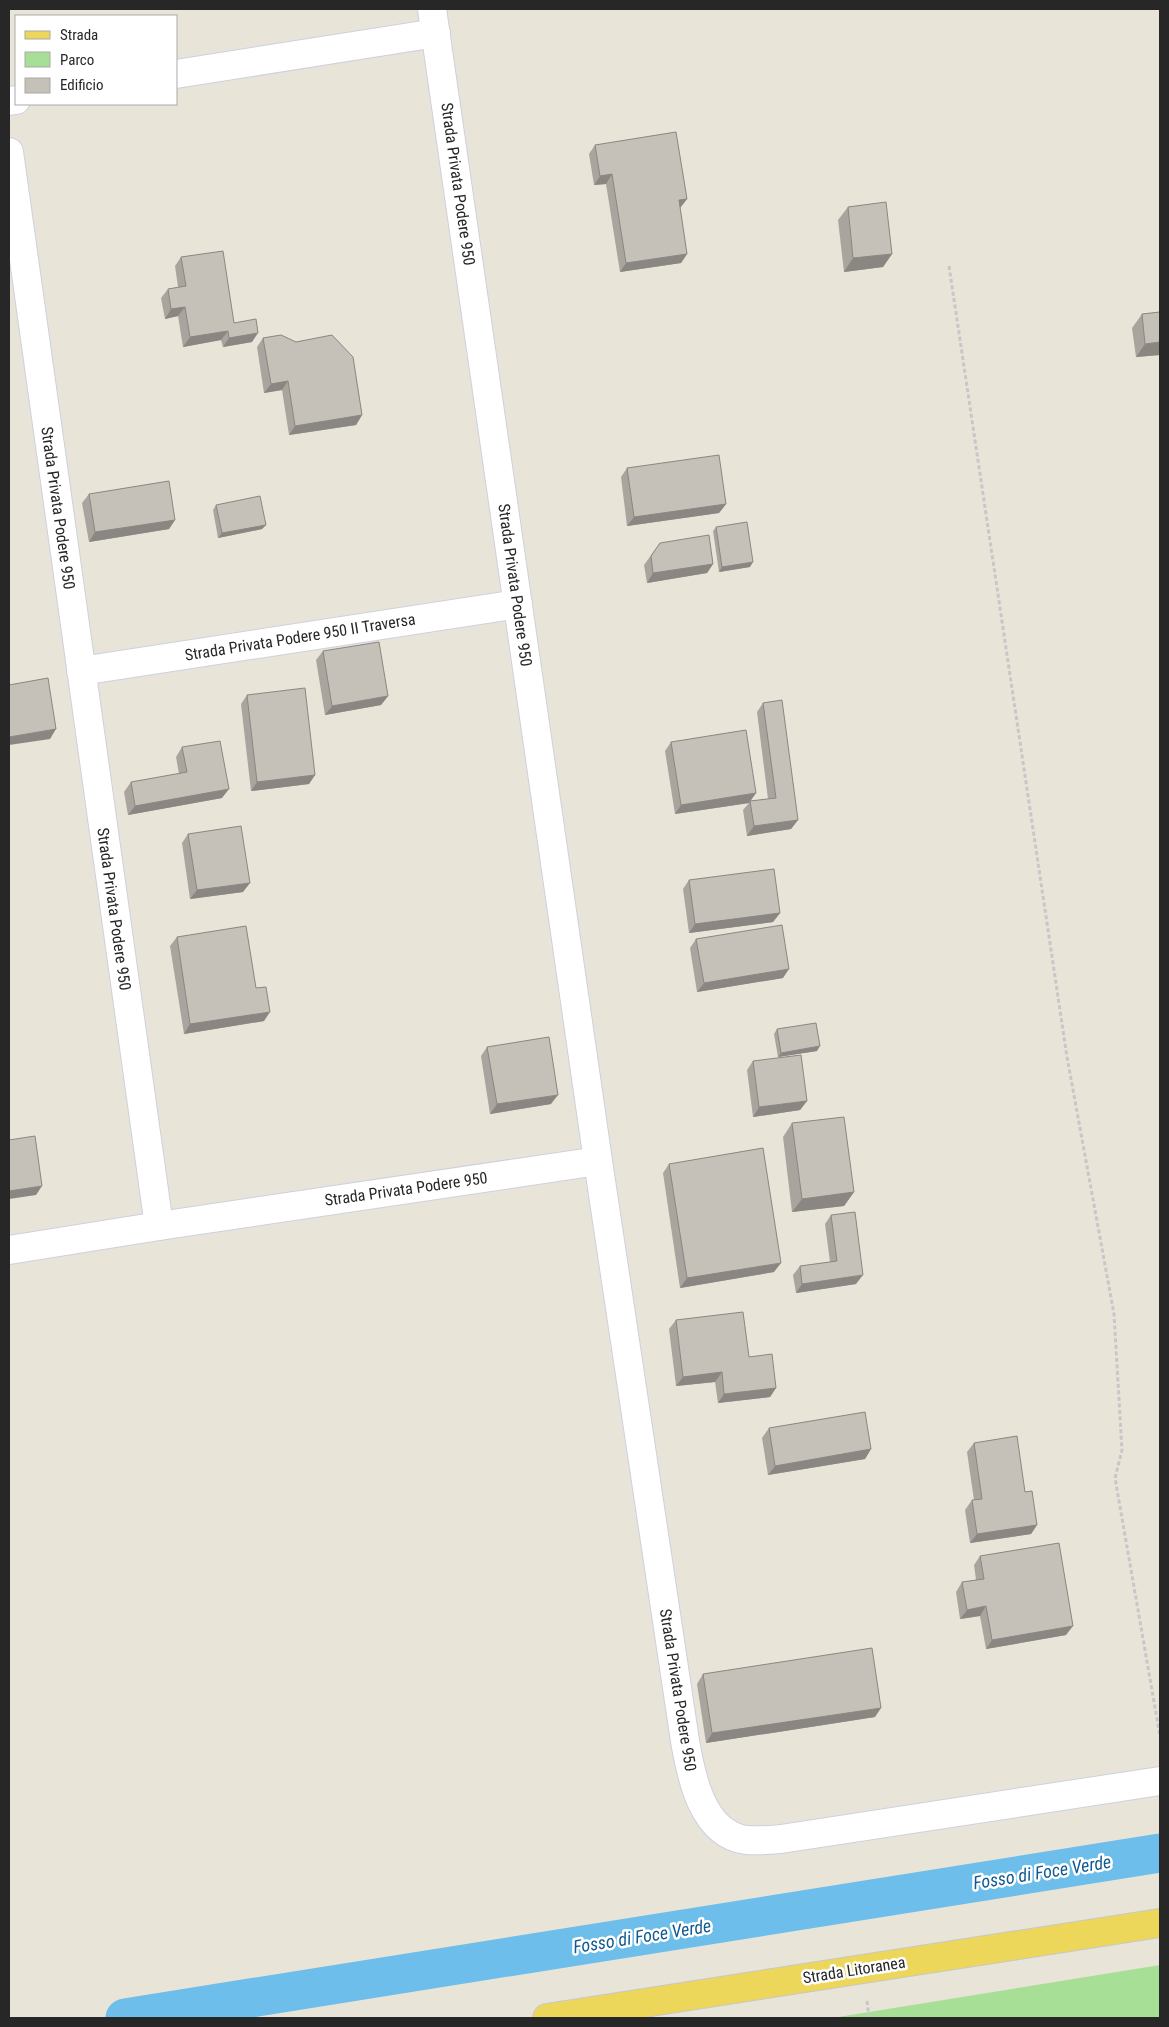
<svg xmlns="http://www.w3.org/2000/svg" width="1169" height="2027" viewBox="0 0 1169 2027" font-family="'Roboto Condensed',sans-serif">
	<style>
		.green { fill: #a8df96 }
		.lines { fill: none; stroke-linecap: round; stroke-linejoin: round }
		.canal { stroke: #6dbeea; stroke-width: 39 }
		.minor-casing { stroke: #ced0e0; stroke-width: 30 }
		.major-casing { stroke: #c7c7c7; stroke-width: 30 }
		.path { stroke: #c7c7c7; stroke-width: 3; stroke-dasharray: 4 2.5; stroke-linecap: butt }
		.minor { stroke: #fff; stroke-width: 28 }
		.major { stroke: #ecd75b; stroke-width: 28 }
		.wall { fill: #a9a59e }
		.shaded-wall { fill: #8a8681 }
		.building { fill: #c5c0b8; stroke: #8a8681 }
		.labels { text-anchor: middle; dominant-baseline: central; stroke-width: 5; stroke-linejoin: round; paint-order: stroke }
		.street-label { font-size: 16px; fill: #272727; stroke: #fff }
		.water-label { font-size: 18px; font-style: italic; fill: #115991; stroke: #fff }
	</style>
	<rect width="100%" height="100%" fill="#e9e4d8"/>
	<path class="green" d="M1160,1965v53h-328z"/>
	<g class="lines">
		<path class="canal" d="M125,2018l1035,-165"/>
		<g class="minor-casing">
			<g id="minor">
				<path d="M432,9l166,1152 87,580c6,35 17,93 61,99 12,1 23,0 35,-1l379,-58"/>
				<path d="M176,74l260,-41"/>
				<path d="M9,101l7,-1"/>
				<path d="M9,152l150,1074 439,-65"/>
				<path d="M81,671l437,-67"/>
				<path d="M9,1250l150,-24"/>
			</g>
		</g>
		<g class="major-casing">
			<path id="major" d="M547,2018l613,-95"/>
		</g>
		<g class="path">
			<path d="M949,266l118,791 47,257 8,136 -7,28 45,258"/>
			<path d="M867,2001l2,17"/>
		</g>
		<use href="#minor" class="minor"/>
		<use href="#major" class="major"/>
	</g>
	<g class="wall">
		<path d="M595,145l92,54 -7,9 7,46 -6,9 -61,9 -14,-88 -12,1 -5,-31z"/>
		<path d="M848,207l44,47 -9,13 -39,5 -6,-52z"/>
		<path d="M181,257l53,66 18,19 -29,5 -2,-7 -38,7 -5,-31 -13,3 -4,-21 7,-9 10,-2 -3,-21z"/>
		<path d="M1160,312v43l-24,2 -4,-29 10,-14z"/>
		<path d="M263,338l99,77 -6,10 -67,10 -7,-45 -18,3 -7,-46z"/>
		<path d="M627,468l99,36 -7,9 -92,13 -6,-49z"/>
		<path d="M89,494l86,26 -6,9 -80,13 -7,-39z"/>
		<path d="M216,505l50,20 -4,4 -44,9 -5,-28z"/>
		<path d="M716,527l34,40 -31,5 -6,-41z"/>
		<path d="M660,543l53,21 -6,9 -60,10 -3,-18z"/>
		<path d="M323,651l65,45 -7,9 -56,10 -9,-55z"/>
		<path d="M247,695l68,80 -6,9 -58,7 -10,-87z"/>
		<path d="M763,703l35,117 -7,9 -44,7 -4,-26 6,-7 -74,11 -10,-63 6,-9 85,51 -6,8 18,-2 -11,-87z"/>
		<path d="M182,747l40,51 -94,17 -4,-23 7,-10 48,-8 -3,-17z"/>
		<path d="M188,834l55,58 -53,7 -8,-56z"/>
		<path d="M689,880l91,33 -7,9 -84,11 -6,-44z"/>
		<path d="M177,937l79,51 8,33 -80,13 -14,-88z"/>
		<path d="M696,939l87,39 -86,14 -7,-44z"/>
		<path d="M777,1029l40,22 -39,6 -4,-23z"/>
		<path d="M487,1047l64,57 -61,10 -9,-58z"/>
		<path d="M753,1061l54,40 -7,9 -47,7 -6,-47z"/>
		<path d="M792,1123l62,69 -10,14 -52,6 -9,-75z"/>
		<path d="M669,1164l105,108 -94,16 -17,-115z"/>
		<path d="M831,1215l25,69 -60,9 -3,-18 7,-9 30,-4 -5,-38z"/>
		<path d="M676,1320l73,37 27,31 -6,9 -52,6 -3,-21 -39,4 -7,-57z"/>
		<path d="M769,1428l102,21 -6,10 -97,16 -6,-37z"/>
		<path d="M974,1443l51,49 12,33 -6,9 -61,9 -5,-33 7,-10h2l-7,-48z"/>
		<path d="M980,1556l86,79 -80,14 -6,-33 -20,3 -4,-27 6,-10 14,-2 -2,-15z"/>
		<path d="M703,1674l172,43 -169,26 -9,-59z"/>
	</g>
	<g class="shaded-wall">
		<path d="M612,174l-6,10 -12,1 6,-9z"/>
		<path d="M687,199l-7,9 -1,-8z"/>
		<path d="M687,254l-6,9 -61,9 6,-9z"/>
		<path d="M892,254l-9,13 -39,5 9,-14z"/>
		<path d="M185,307l-7,9 -13,3 6,-10z"/>
		<path d="M228,331l-7,9 -38,7 7,-10z"/>
		<path d="M258,333l-6,9 -29,5 6,-9z"/>
		<path d="M1160,342v13l-24,2 9,-13z"/>
		<path d="M288,381l-6,9 -18,3 7,-9z"/>
		<path d="M362,415l-6,10 -67,10 6,-9z"/>
		<path d="M726,504l-7,9 -92,13 7,-9z"/>
		<path d="M175,520l-6,9 -80,13 6,-10z"/>
		<path d="M266,525l-4,4 -44,9 4,-5z"/>
		<path d="M753,562l-3,5 -31,5 3,-5z"/>
		<path d="M713,564l-6,9 -60,10 6,-10z"/>
		<path d="M388,696l-7,9 -56,10 7,-9z"/>
		<path d="M56,729l-6,10 -41,6v-8z"/>
		<path d="M315,775l-6,9 -58,7 6,-9z"/>
		<path d="M229,789l-7,9 -94,17 7,-9z"/>
		<path d="M756,793l-7,10 -74,11 6,-9z"/>
		<path d="M798,820l-7,9 -44,7 7,-10z"/>
		<path d="M250,883l-7,9 -53,7 7,-9z"/>
		<path d="M780,913l-7,9 -84,11 6,-9z"/>
		<path d="M789,969l-6,9 -86,14 7,-9z"/>
		<path d="M270,1012l-6,9 -80,13 6,-10z"/>
		<path d="M820,1046l-3,5 -39,6 3,-4z"/>
		<path d="M558,1095l-7,9 -61,10 7,-10z"/>
		<path d="M807,1101l-7,9 -47,7 6,-10z"/>
		<path d="M42,1186l-6,9 -27,4v-8z"/>
		<path d="M854,1192l-10,14 -52,6 10,-13z"/>
		<path d="M781,1263l-7,9 -94,16 7,-10z"/>
		<path d="M863,1275l-7,9 -60,9 6,-9z"/>
		<path d="M722,1372l-7,10 -39,4 7,-9z"/>
		<path d="M776,1388l-6,9 -52,6 6,-9z"/>
		<path d="M871,1449l-6,10 -97,16 7,-9z"/>
		<path d="M1037,1525l-6,9 -61,9 7,-9z"/>
		<path d="M986,1606l-6,10 -20,3 7,-9z"/>
		<path d="M1073,1626l-7,9 -80,14 6,-9z"/>
		<path d="M881,1708l-6,9 -169,26 6,-10z"/>
	</g>
	<g class="building">
		<path d="M676,132l11,67 -8,1 8,54 -61,9 -14,-89 -12,2 -5,-31z"/>
		<path d="M886,202l6,52 -39,4 -5,-51z"/>
		<path d="M223,251l11,72 22,-4 2,14 -29,5 -1,-7 -38,6 -5,-30 -14,2 -3,-20 18,-3 -5,-29z"/>
		<path d="M1160,312v30l-15,2 -3,-30z"/>
		<path d="M281,335l15,7 36,-7 21,22 9,58 -67,11 -7,-45 -17,3 -8,-46z"/>
		<path d="M719,455l7,49 -92,13 -7,-49z"/>
		<path d="M169,481l6,39 -80,12 -6,-38z"/>
		<path d="M260,496l6,29 -44,8 -6,-28z"/>
		<path d="M747,522l6,40 -31,5 -6,-40z"/>
		<path d="M709,535l4,29 -60,9 -2,-17 9,-13z"/>
		<path d="M379,642l9,54 -56,10 -9,-55z"/>
		<path d="M48,678l8,51 -47,8v-52z"/>
		<path d="M305,688l10,87 -58,7 -10,-87z"/>
		<path d="M782,700l16,120 -44,6 -4,-25 26,-3 -13,-95z"/>
		<path d="M746,730l10,63 -75,12 -10,-63z"/>
		<path d="M220,741l9,48 -94,17 -4,-24 56,-10 -5,-25z"/>
		<path d="M241,826l9,57 -53,7 -9,-56z"/>
		<path d="M774,869l6,44 -85,11 -6,-44z"/>
		<path d="M782,925l7,44 -85,14 -8,-44z"/>
		<path d="M246,926l10,62 10,-1 4,25 -80,12 -13,-87z"/>
		<path d="M816,1023l4,23 -39,7 -4,-24z"/>
		<path d="M549,1037l9,58 -61,9 -10,-57z"/>
		<path d="M801,1055l6,46 -48,6 -6,-46z"/>
		<path d="M844,1117l10,75 -52,7 -10,-76z"/>
		<path d="M35,1136l7,50 -33,5v-51z"/>
		<path d="M763,1148l18,115 -94,15 -18,-114z"/>
		<path d="M855,1212l8,63 -61,9 -2,-18 37,-5 -6,-46z"/>
		<path d="M743,1312l6,45 23,-3 4,34 -52,6 -2,-22 -39,5 -7,-57z"/>
		<path d="M865,1412l6,37 -96,17 -6,-38z"/>
		<path d="M1017,1436l8,56 7,-1 5,34 -60,9 -5,-34 10,-1 -8,-56z"/>
		<path d="M1059,1543l14,83 -81,14 -6,-34 -19,4 -5,-28 22,-3 -4,-23z"/>
		<path d="M872,1648l9,60 -169,25 -9,-59z"/>
	</g>
	<g class="labels">
		<g class="street-label">
			<text transform="translate(458 184) rotate(82)">Strada Privata Podere 950</text>
			<text transform="translate(58 508) rotate(82)">Strada Privata Podere 950</text>
			<text transform="translate(515 585) rotate(82)">Strada Privata Podere 950</text>
			<text transform="translate(300 637) rotate(-9)">Strada Privata Podere 950 II Traversa</text>
			<text transform="translate(114 909) rotate(82)">Strada Privata Podere 950</text>
			<text transform="translate(406 1189) rotate(-8)">Strada Privata Podere 950</text>
			<text transform="translate(678 1690) rotate(81)">Strada Privata Podere 950</text>
			<text transform="translate(854 1970) rotate(-9)">Strada Litoranea</text>
		</g>
		<g class="water-label">
			<text transform="translate(1042 1872) rotate(-9)">Fosso di Foce Verde</text>
			<text transform="translate(642 1936) rotate(-9)">Fosso di Foce Verde</text>
		</g>
	</g>
	<rect width="1169" height="2027" fill="none" stroke="#272727" stroke-width="20"/>
	<rect x="15" y="15" width="162" height="90" fill="#ffffff" stroke="#a9a9a9"/>
	<rect x="25" y="31" width="25" height="8" fill="#ecd75b" stroke="#a9a9a9"/>
	<text x="60" y="40" font-size="15" fill="#272727">Strada</text>
	<rect x="25" y="52" width="25" height="15" fill="#a8df96" stroke="#a9a9a9"/>
	<text x="60" y="65" font-size="15" fill="#272727">Parco</text>
	<rect x="25" y="78" width="25" height="15" fill="#c5c0b8" stroke="#a9a9a9"/>
	<text x="60" y="90" font-size="15" fill="#272727">Edificio</text>
</svg>
